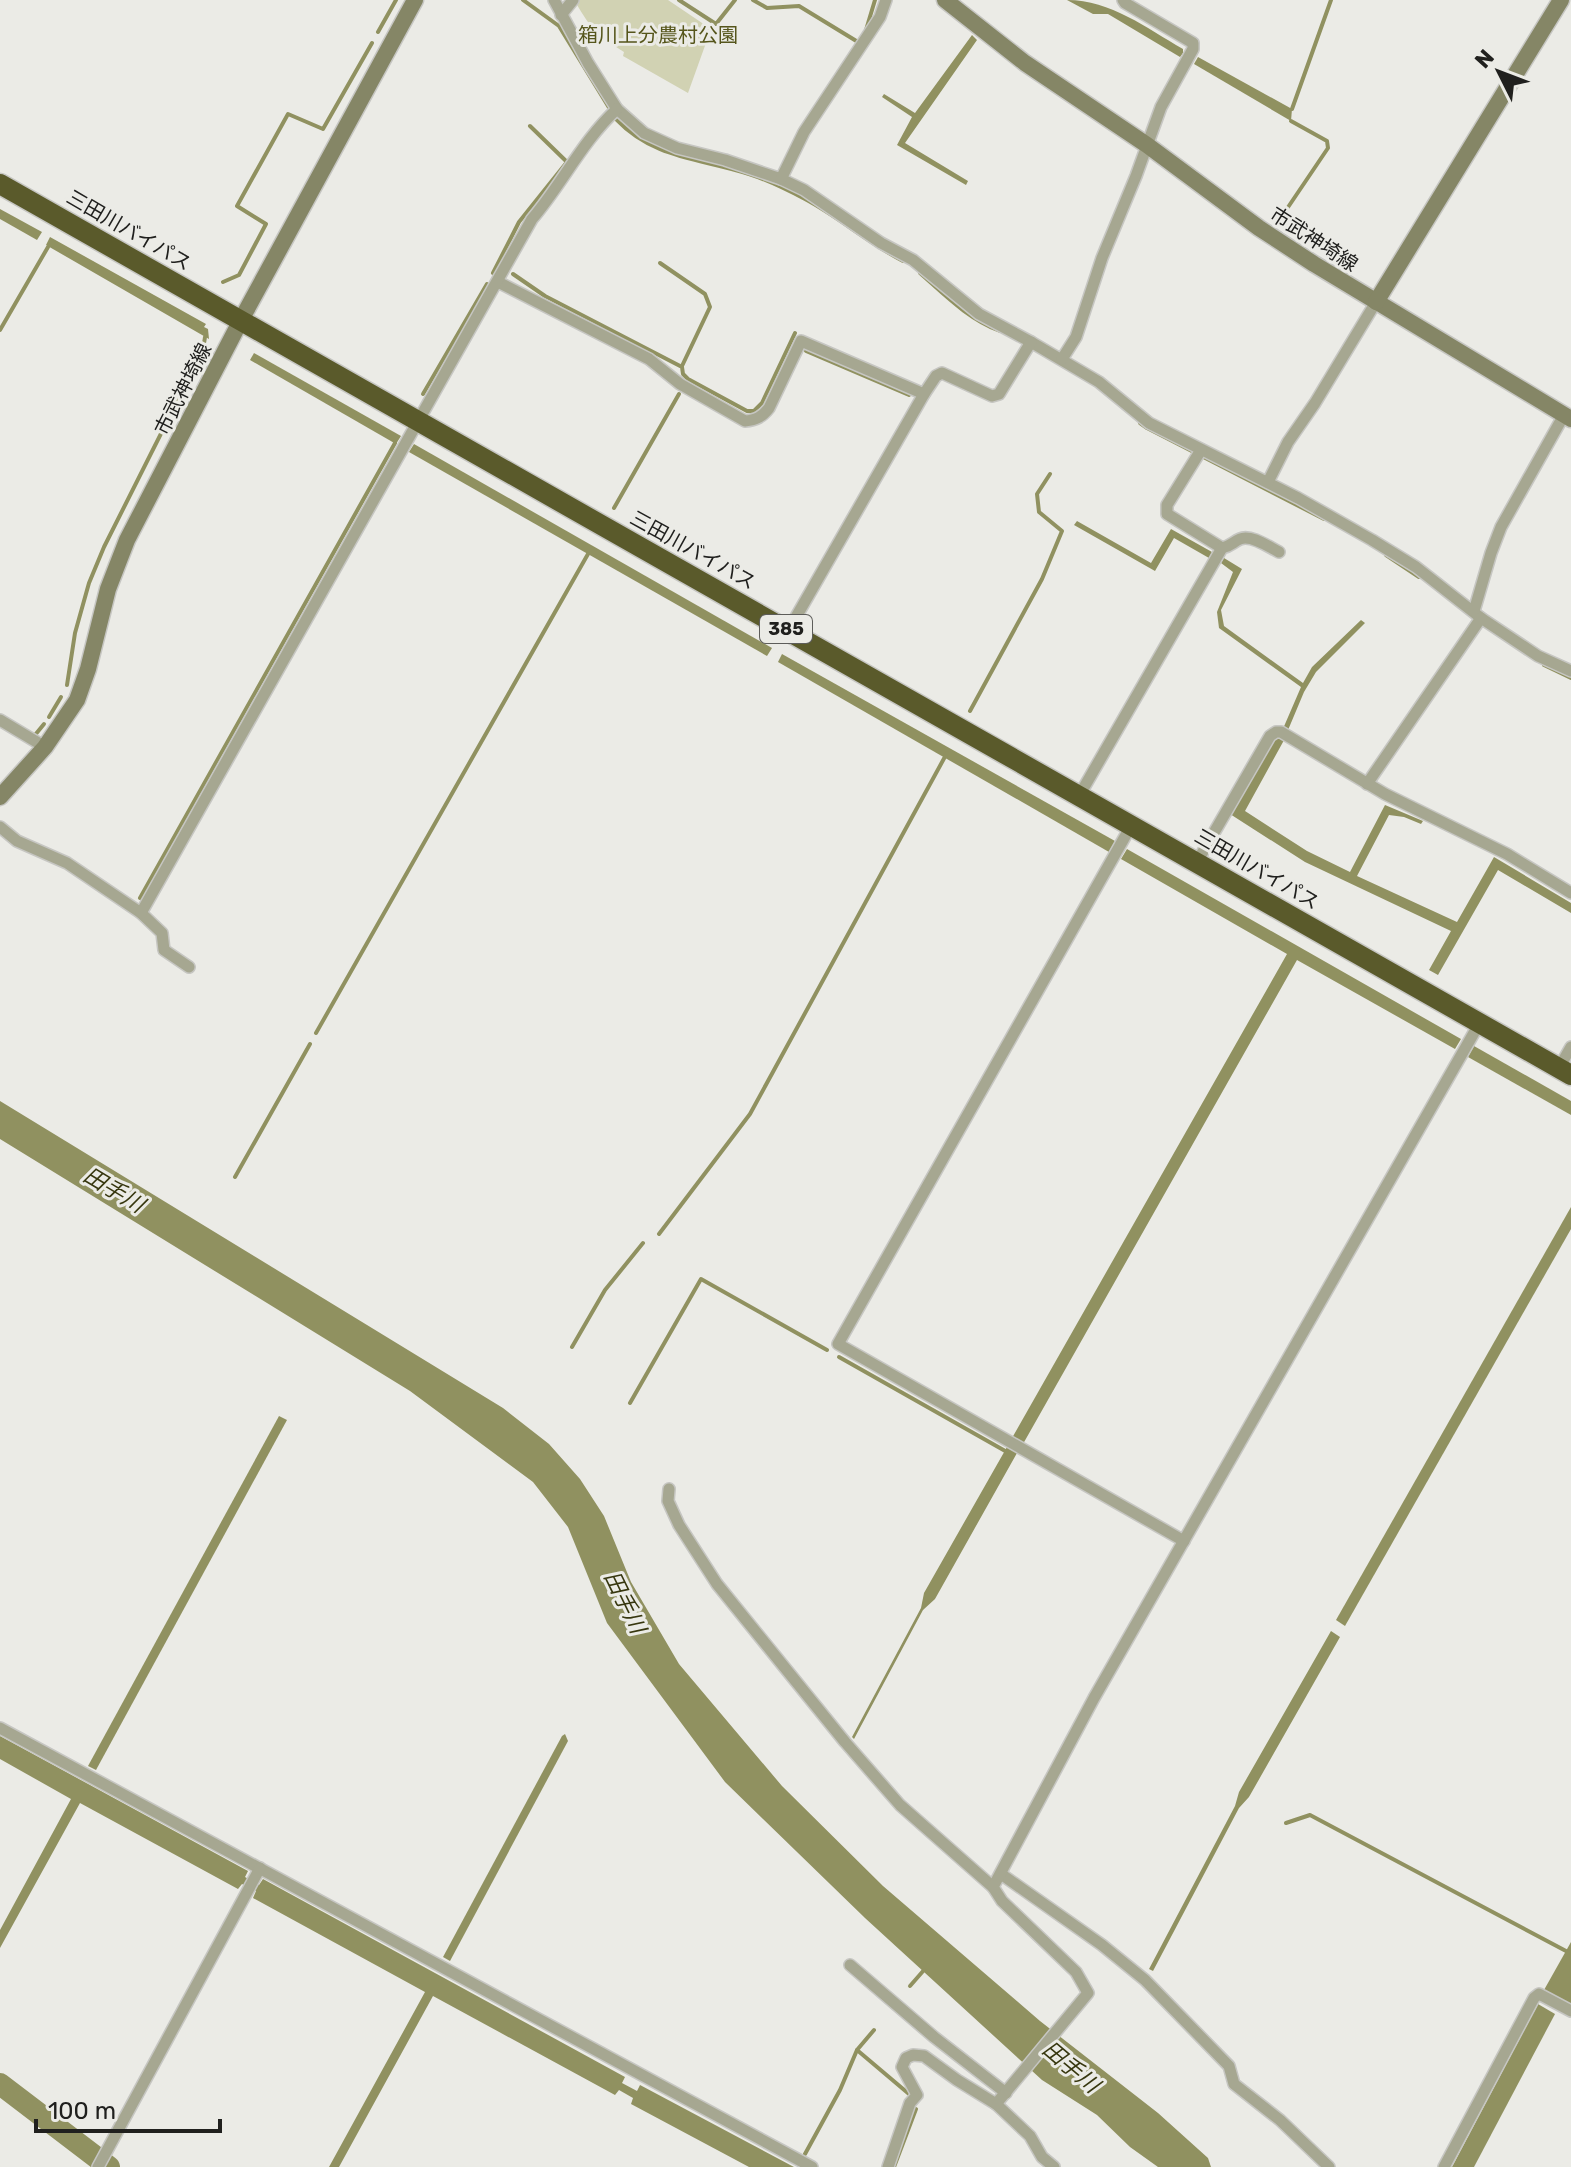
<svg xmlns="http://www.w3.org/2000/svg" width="1571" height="2167" viewBox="0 0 1571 2167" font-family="Rubik,'Noto Sans JP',sans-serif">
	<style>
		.green { fill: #d1d2b3 }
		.water { fill: #909160 }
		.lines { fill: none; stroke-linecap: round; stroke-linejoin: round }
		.stream { stroke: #909160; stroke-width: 4 }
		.river { stroke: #909160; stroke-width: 22 }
		.street-casing { stroke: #c6c6c2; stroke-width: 14 }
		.secondary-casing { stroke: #c6c6c2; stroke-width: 19 }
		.highway-casing { stroke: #c6c6c2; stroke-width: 23 }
		.street { stroke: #a6a791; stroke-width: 11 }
		.secondary { stroke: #858666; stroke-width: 16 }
		.highway { stroke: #5a5a2b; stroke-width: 20 }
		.labels { text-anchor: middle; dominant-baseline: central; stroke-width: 6; stroke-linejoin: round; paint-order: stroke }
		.shield { fill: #ebebe6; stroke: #5d5d5a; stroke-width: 2 }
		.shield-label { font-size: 18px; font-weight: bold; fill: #20201e }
		.park-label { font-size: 20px; fill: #56561c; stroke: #ebebe6 }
		.street-label { font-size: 20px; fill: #20201e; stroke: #ebebe6 }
		.water-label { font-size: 22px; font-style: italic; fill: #37370f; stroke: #ebebe6 }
	</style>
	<rect width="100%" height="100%" fill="#ebebe6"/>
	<path class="green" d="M578,0h90l43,29 -23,64 -65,-37 1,-4c-26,-16 -33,-23 -48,-49z"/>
	<g class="water">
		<path d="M1067,0c44,0 79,28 116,49v4l-3,4 -72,-43h-15z"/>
		<path d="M972,35l5,5 -72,103 63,38 -2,4 -69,-40 15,-28 -30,-20 2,-3 31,19z"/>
		<path d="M1198,57l94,52 -1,12 -97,-57z"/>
		<path d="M0,209l42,23 -5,8 -37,-21z"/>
		<path d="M50,237l156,87 -2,3 4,2 1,10 -163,-94z"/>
		<path d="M254,353l147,83 -5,8 -146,-84z"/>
		<path d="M414,444l358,204 -5,8 -358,-204z"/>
		<path d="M1077,521l74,42 20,-34 41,23 -3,6 -35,-20 -19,33 -81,-46z"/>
		<path d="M1224,558l18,11 -21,41 3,16 79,57 9,-16 49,-47 4,3 -49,49 -12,20 -21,50 -38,69 62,40 43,21 35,-67 38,16 -2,3 -17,-7 -15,-2 -32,61 100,46 37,-65 77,46v10l-73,-43 -60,105 -9,-5 22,-39 -146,-69 -75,-48 45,-74 4,-2 22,-51 -82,-59 -2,-16 16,-40 -12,-9z"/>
		<path d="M782,654l333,187 -6,11 -331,-190z"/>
		<path d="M1127,849l334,190 -6,10 -158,-89 -274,484 -11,-6 275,-484 -166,-95z"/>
		<path d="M1474,1046l97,55v14l-103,-58z"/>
		<path d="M0,1101l503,307 46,36 31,35 24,37 27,66 48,82 103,122 101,100 157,135 118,92 50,45 3,9h-53l-28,-20 -33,-32 -55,-35 -177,-162 -140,-136 -118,-159 -39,-96 -35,-45 -123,-91 -410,-252z"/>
		<path d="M1571,1207v22l-226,397 -9,-6z"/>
		<path d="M279,1416l8,4 -191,350 -8,-4z"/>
		<path d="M1007,1447l10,6 -82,146 -12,11 -69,129 -2,-2 69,-129 3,-15z"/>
		<path d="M1331,1631l9,6 -91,160 -10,11 -86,163 -4,-2 86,-163 4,-14z"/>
		<path d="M565,1734l3,7 -118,220 -7,-4 119,-221z"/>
		<path d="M0,1736l248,135 -3,6 14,8 4,-6 362,198 -3,6 15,8 3,-6 154,82h-45l-118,-63 2,-6 -14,-8 -4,5 -182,-99 -94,171h-10l96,-175 -172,-94 3,-7 -14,-7 -4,5 -158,-86 -80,145v-18l71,-131 -71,-40z"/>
		<path d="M1571,1942v62l-27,-14z"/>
		<path d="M1538,2004l17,10 -81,153h-22z"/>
	</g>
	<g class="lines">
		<g class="stream">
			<path d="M523,0l36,26 57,93c38,40 84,39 133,55 19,6 39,16 56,25 34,18 63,44 98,62"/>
			<path d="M679,0l37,24 19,-24"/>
			<path d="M753,0l14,8 32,-2 59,36"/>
			<path d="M866,30l9,-30"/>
			<path d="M378,32l18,-32"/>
			<path d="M1292,109l39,-109"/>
			<path d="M1276,225l52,-77 -1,-7 -36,-20"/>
			<path d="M660,263l45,31 5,13 -28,59"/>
			<path d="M493,273l26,-51 48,-60 -37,-36"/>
			<path d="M920,273c25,22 48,46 80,58"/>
			<path d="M513,274l32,22 137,71 1,7 5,5 59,32h7l8,-8 33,-70"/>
			<path d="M223,282l16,-7 27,-51 -29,-18 51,-92 35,15 49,-86"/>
			<path d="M0,330l48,-83"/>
			<path d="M806,351l103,44"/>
			<path d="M423,394l64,-110"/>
			<path d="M1140,423l7,5 177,91"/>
			<path d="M614,508l65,-114"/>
			<path d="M1386,555l33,22"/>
			<path d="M1544,665l27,13"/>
			<path d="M67,685l8,-52 14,-50 15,-36 99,-197 2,-13"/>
			<path d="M970,711l72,-132 20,-48 -23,-19 -2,-18 13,-20"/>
			<path d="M49,717l12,-20"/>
			<path d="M35,735l9,-11"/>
			<path d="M140,898l255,-455"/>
			<path d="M316,1033l272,-479"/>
			<path d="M235,1177l75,-133"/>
			<path d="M659,1234l91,-120 197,-361"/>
			<path d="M572,1347l33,-57 38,-47"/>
			<path d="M839,1357l168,95"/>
			<path d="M630,1403l71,-124 126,71"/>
			<path d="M1286,1823l24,-8 256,136"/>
			<path d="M910,1986l14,-16"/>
			<path d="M857,2050l52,44"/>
			<path d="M805,2154l35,-64 17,-40 17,-20"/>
			<path d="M894,2167l22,-58"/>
		</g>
		<path class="river" d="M0,2084l109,83"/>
		<g class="street-casing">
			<g id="street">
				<path d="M554,0l34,63 29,46 27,24 33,15 48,12 56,19 23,11 77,53 32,17 66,54 52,28 68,40 50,41 149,75 74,42 44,27 65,51 57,38 33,15"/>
				<path d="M561,15l12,-15"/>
				<path d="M781,179l23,-47 76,-115 6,-17"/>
				<path d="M498,282l151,77 31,25 65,37c11,-1 17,-4 24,-13l32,-67 123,53"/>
				<path d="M1062,359l14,-22 26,-79 34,-82 25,-69 32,-58v-6l-68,-40 -2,-3"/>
				<path d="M1201,450l-34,55v9l55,34"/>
				<path d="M1268,482l20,-40 27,-39 61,-101"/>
				<path d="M1474,611l17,-58 10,-26 63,-112"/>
				<path d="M788,631l136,-237 12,-18 6,-3 50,23 7,-2 32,-52"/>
				<path d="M0,720l45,27"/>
				<path d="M1367,784l114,-166"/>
				<path d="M1079,796l143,-248c9,-2 11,-6 18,-9 11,-5 29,8 39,13"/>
				<path d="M1131,826l-293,518 346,197"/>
				<path d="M0,827l17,14 50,22 74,50 21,20 2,17 25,17"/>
				<path d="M1197,862l73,-126 6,-4h5l104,62 122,60 64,39"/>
				<path d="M141,913l391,-694c30,-35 51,-79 85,-110"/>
				<path d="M1559,1068l12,-21"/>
				<path d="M669,1489l-1,12 11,24 38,59 128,158 55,63 93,82"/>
				<path d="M0,1728l812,439"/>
				<path d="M1001,1874l101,71 43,35 84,86 5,18 46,36 49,47"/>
				<path d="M850,1965l84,72 72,56"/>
				<path d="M996,2104l92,-111 -12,-21 -74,-71 -9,-14 101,-189 385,-674"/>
				<path d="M98,2167l162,-299"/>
				<path d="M888,2167l22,-64 7,-8 -15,-28 4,-9 7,-3 11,1 33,24 39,24 34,32 12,21 12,10"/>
				<path d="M1444,2167l90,-169 5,-4 32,17"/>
			</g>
		</g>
		<g class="secondary-casing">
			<g id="secondary">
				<path d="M945,0l80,63 122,82 112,83 55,36 257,155"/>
				<path d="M1376,302l185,-302"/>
				<path d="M0,797l45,-50 32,-47 11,-31 20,-80 19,-49 114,-220 174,-320"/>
			</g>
		</g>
		<g class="highway-casing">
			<path id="highway" d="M0,184l1571,891"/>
		</g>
		<use href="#street" class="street"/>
		<use href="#secondary" class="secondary"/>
		<use href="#highway" class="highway"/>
	</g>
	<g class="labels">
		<rect class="shield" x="760" y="615" width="52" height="28" rx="6"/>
		<g class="shield-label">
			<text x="786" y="629">385</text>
		</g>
		<g class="park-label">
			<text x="658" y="35">箱川上分農村公園</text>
		</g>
		<g class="street-label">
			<text transform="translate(129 230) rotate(30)">三田川バイパス</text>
			<text transform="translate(1314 239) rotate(33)">市武神埼線</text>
			<text transform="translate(183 389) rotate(-63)">市武神埼線</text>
			<text transform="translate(693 550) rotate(29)">三田川バイパス</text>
			<text transform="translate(1257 869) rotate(30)">三田川バイパス</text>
		</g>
		<g class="water-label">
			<text transform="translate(114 1190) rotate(31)">田手川</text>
			<text transform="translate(625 1602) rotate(64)">田手川</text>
			<text transform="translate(1071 2067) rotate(40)">田手川</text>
		</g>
	</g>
	<g transform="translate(1499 72) rotate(312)" stroke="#ebebe6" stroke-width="6" paint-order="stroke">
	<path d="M0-6L14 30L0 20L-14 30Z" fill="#20201e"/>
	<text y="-12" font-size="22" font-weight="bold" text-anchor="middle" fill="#20201e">N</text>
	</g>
	<path d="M36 2119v12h184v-12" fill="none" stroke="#20201e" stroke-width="4"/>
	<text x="48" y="2119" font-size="24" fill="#20201e" stroke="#ebebe6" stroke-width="6" paint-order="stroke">100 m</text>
</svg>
